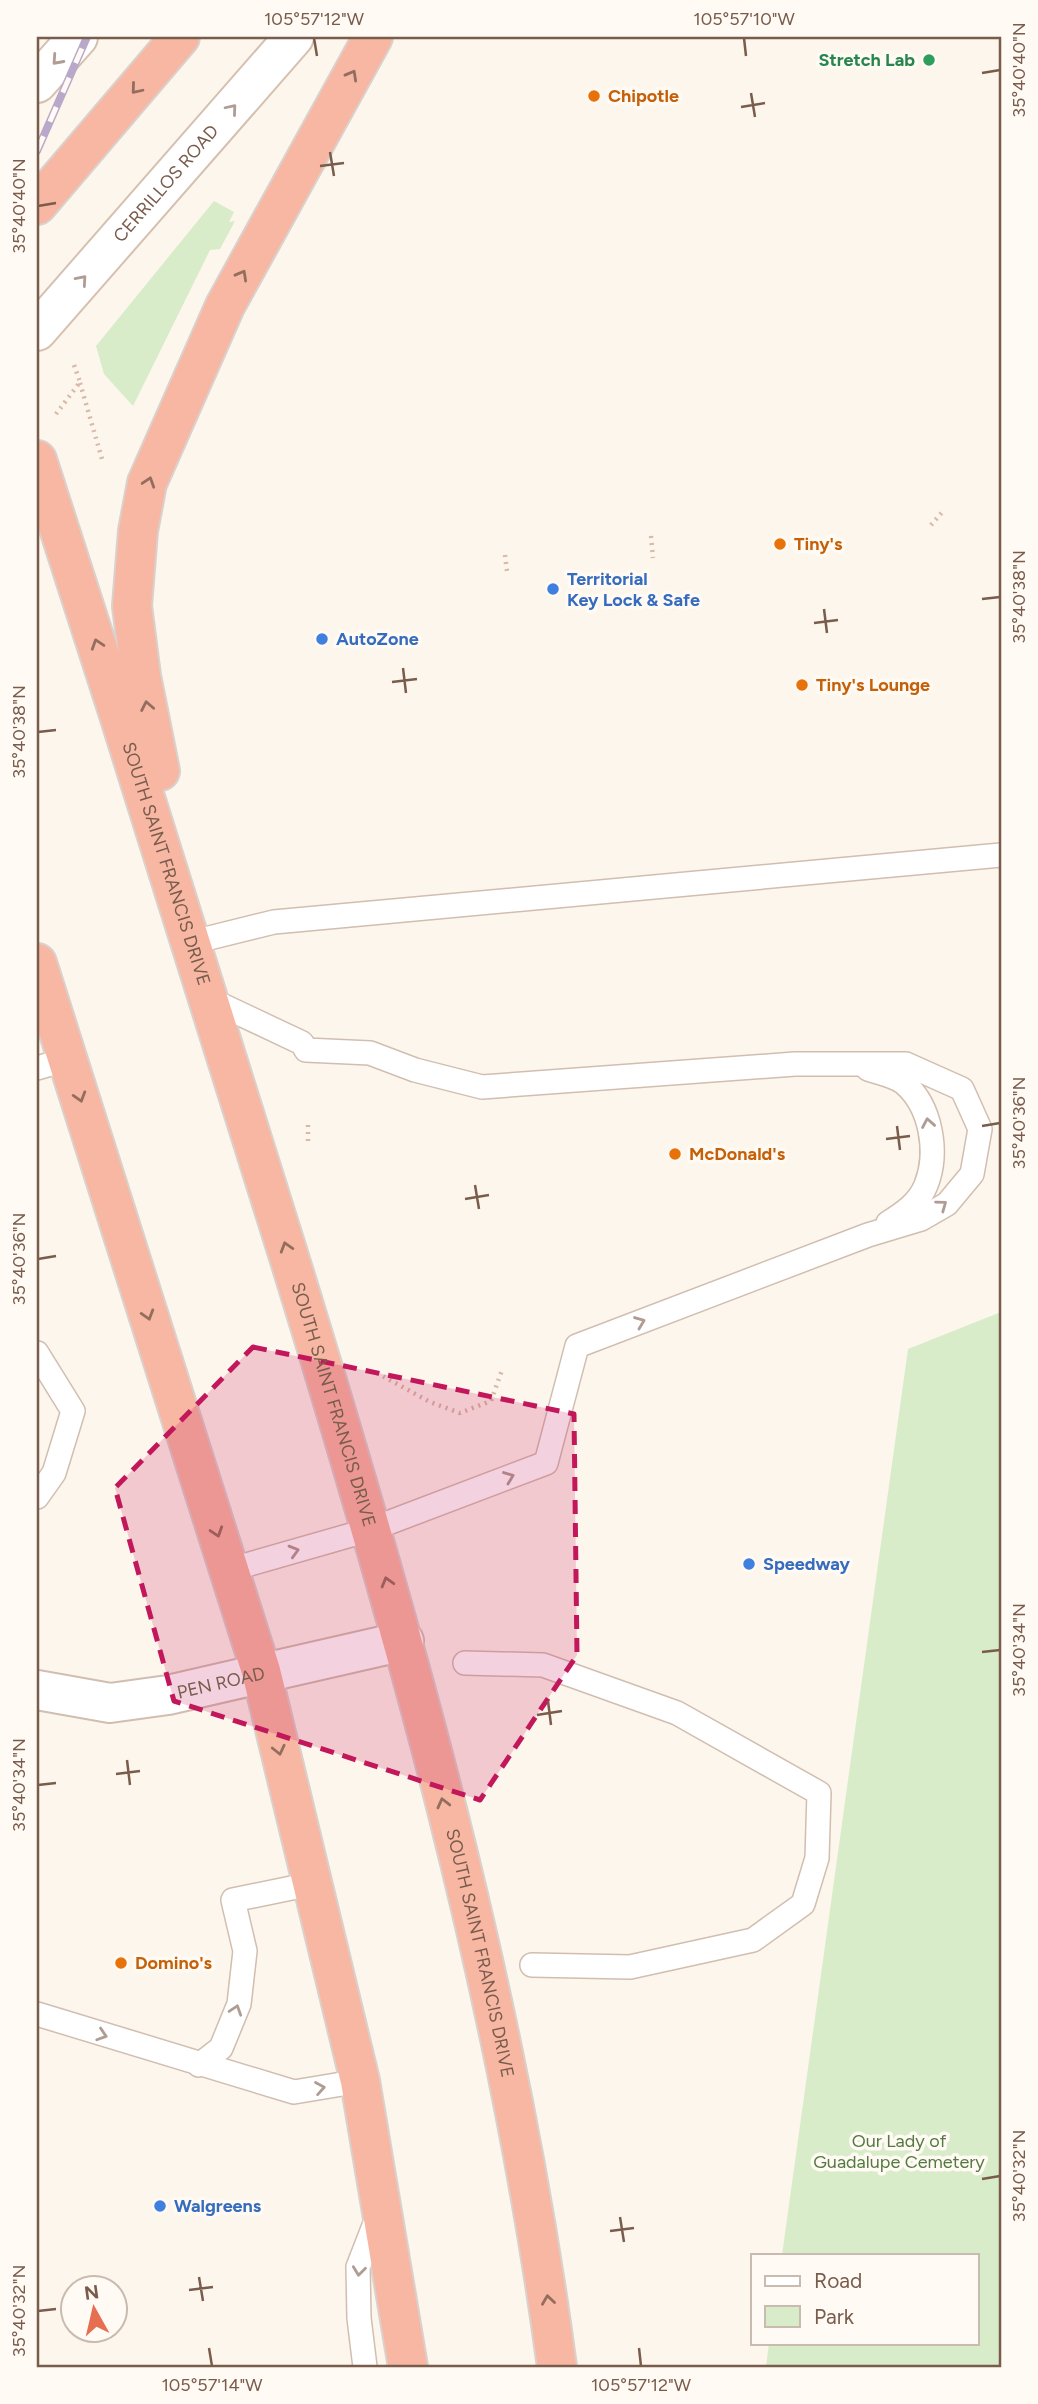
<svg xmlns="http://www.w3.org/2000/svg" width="1038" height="2404" viewBox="0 0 1038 2404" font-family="Figtree,sans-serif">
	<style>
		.green { fill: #d8ecc9 }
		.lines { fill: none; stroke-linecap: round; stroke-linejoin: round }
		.lane-casing { stroke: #d1beb0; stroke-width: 26 }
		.street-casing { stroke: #d1beb0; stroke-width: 42 }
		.secondary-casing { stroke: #d6c0b0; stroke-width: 42 }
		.highway-casing { stroke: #dad1cd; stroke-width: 42 }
		.path { stroke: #d9b8a5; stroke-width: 4.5; stroke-dasharray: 2 5; stroke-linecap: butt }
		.lane { stroke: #fff; stroke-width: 23 }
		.street { stroke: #fff; stroke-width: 38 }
		.secondary { stroke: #fff; stroke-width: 38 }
		.highway { stroke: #f7b7a3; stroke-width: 38 }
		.rail-casing { stroke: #b9a8c9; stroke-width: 8 }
		.rail { stroke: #fffaf3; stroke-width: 5; stroke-dasharray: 16; stroke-linecap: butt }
		.oneway { stroke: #af9d94 }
		.oneway2 { stroke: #936e5e }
		.marked { fill: #c2185b; fill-opacity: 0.2; stroke: #c2185b; stroke-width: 5; stroke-dasharray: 14 9; stroke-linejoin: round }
		.ticks { fill: none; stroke: #7a5c4d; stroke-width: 2.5 }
		.leisure-dot { fill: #2e9e5b; stroke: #fffaf3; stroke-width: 2.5 }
		.food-dot { fill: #e8710a; stroke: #fffaf3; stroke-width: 2.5 }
		.shop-dot { fill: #3f7fe0; stroke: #fffaf3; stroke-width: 2.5 }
		.labels { text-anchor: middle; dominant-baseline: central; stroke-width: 7; stroke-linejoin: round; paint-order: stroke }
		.leisure-label { font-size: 18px; font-weight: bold; fill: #27864d; stroke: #fffaf3; text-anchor: end }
		.food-label { font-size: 18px; font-weight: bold; fill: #c56008; stroke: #fffaf3; text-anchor: start }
		.street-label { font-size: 18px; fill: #7a5c4d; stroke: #fffaf3 }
		.shop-label { font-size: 18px; font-weight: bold; fill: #366cbe; stroke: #fffaf3; text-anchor: start }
		.park-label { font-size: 18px; fill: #537a41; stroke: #fffaf3 }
		.neatline { fill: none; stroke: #7a5c4d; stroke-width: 2.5 }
		.ticks-label { font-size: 18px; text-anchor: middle; fill: #7a5c4d }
	</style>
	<rect width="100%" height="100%" fill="#fdf6ec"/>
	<g class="green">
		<path d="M214,201l20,11 -5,10 6,-1 -15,28 -10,1 -77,156 -29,-32 -8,-28z"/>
		<path d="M1001,1312v1055h-235l3,-24h208v-88h-195l126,-906z"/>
	</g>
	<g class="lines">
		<g class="lane-casing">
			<g id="lane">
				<path d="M193,942l81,-20 727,-67"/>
				<path d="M211,1000l91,43 4,7 64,3 45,17 67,17 313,-23h111l56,25 18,40 -8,45 -25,30 -26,15 -53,16 -291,111 -31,117 -174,66 -143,41"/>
				<path d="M37,1068l31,-9"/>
				<path d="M868,1069c11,4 27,7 36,14 27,23 35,69 22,102 -7,18 -22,28 -38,38"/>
				<path d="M37,1353l36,58 -19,62 -17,24"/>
				<path d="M465,1663l78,2 134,48 142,80 -2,65 -14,46 -50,36 -123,27 -98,-2"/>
				<path d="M37,2014l257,78 66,-11"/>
				<path d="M199,2065l22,-17 18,-44 6,-53 -12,-51 78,-16"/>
				<path d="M365,2367l-6,-49 -1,-51 21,-54"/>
			</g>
		</g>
		<g class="street-casing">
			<g id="street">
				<path id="s1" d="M37,1690l73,13 58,-8 236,-54"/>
			</g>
		</g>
		<g class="secondary-casing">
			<g id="secondary">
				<path d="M37,83l41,-46"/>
				<path id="s2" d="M37,331l257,-294"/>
			</g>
		</g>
		<g class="highway-casing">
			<g id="highway">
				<path d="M37,205l143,-168"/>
				<path id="s3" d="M37,460c86,265 170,530 252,797 112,363 218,733 268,1110"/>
				<path d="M160,771l-19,-95 -9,-70 6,-75 9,-48 78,-177 148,-269"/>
				<path d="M37,963l224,708 99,410 48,286"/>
			</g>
		</g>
		<g class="path">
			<path d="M80,383l22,76"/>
			<path d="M56,414l24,-32 -7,-20"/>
			<path d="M931,525l13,-15"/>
			<path d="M651,536l2,22"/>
			<path d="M505,555l2,16"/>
			<path d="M308,1125v16"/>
			<path d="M377,1373l53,29 30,11 31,-12 11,-31"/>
		</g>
		<use href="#lane" class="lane"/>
		<use href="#street" class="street"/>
		<use href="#secondary" class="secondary"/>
		<use href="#highway" class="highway"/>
		<g class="rail-casing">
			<path id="rail" d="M37,151l50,-114"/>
		</g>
		<use href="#rail" class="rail"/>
	</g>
	<defs><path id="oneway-chevron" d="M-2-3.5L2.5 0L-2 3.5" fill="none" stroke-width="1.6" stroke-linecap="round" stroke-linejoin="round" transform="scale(1.75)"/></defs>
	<g class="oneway">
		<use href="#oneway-chevron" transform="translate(57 60) rotate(132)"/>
		<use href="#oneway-chevron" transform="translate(232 109) rotate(-50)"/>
		<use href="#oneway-chevron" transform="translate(82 280) rotate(-49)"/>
		<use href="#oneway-chevron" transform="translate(928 1123) rotate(-100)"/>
		<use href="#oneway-chevron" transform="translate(942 1205) rotate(-36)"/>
		<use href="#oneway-chevron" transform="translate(640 1322) rotate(-21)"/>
		<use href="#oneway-chevron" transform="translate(509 1477) rotate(-21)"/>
		<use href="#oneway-chevron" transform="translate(294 1551) rotate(-16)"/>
		<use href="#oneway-chevron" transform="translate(236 2010) rotate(-72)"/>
		<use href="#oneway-chevron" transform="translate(102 2035) rotate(18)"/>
		<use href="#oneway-chevron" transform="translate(320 2088) rotate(-10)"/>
		<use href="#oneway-chevron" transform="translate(359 2271) rotate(97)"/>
	</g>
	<g class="oneway2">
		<use href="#oneway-chevron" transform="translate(352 75) rotate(-61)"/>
		<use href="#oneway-chevron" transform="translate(136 89) rotate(130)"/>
		<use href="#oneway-chevron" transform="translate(242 275) rotate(-61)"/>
		<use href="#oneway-chevron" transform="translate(149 482) rotate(-72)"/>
		<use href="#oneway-chevron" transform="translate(97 644) rotate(-108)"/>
		<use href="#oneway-chevron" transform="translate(147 706) rotate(-101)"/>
		<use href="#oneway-chevron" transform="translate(80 1097) rotate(73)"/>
		<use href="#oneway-chevron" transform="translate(286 1247) rotate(-107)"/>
		<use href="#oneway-chevron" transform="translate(148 1315) rotate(73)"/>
		<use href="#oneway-chevron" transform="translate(217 1532) rotate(72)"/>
		<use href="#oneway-chevron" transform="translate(387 1582) rotate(-106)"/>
		<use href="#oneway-chevron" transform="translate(279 1750) rotate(77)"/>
		<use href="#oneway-chevron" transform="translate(443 1803) rotate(-104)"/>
		<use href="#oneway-chevron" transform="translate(548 2300) rotate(-98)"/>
	</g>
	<path class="marked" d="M253,1347l321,67 3,241 -97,145 -306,-99 -59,-213z"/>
	<path class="ticks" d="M314,38l3,18M744,38l2,18M982,73l18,-3M751,93l4,24M741,107l24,-4M330,152l4,24M320,166l24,-3M38,206l18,-3M982,599l18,-2M824,609l3,24M814,623l24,-3M403,668l3,25M392,682l25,-3M38,732l18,-2M897,1126l3,24M982,1126l18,-3M886,1139l24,-3M475,1185l4,24M465,1199l24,-4M38,1259l18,-3M982,1652l18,-2M548,1701l3,24M537,1715l25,-4M127,1760l3,25M116,1774l24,-3M38,1785l18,-2M982,2179l18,-3M620,2217l4,25M610,2231l24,-3M199,2277l4,24M189,2290l24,-3M38,2311l18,-2M209,2348l3,18M639,2348l2,18"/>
	<circle class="leisure-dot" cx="929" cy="60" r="7"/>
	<g class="food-dot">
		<circle cx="594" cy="96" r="7"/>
		<circle cx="780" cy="544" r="7"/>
		<circle cx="802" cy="685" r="7"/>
		<circle cx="675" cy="1154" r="7"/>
		<circle cx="121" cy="1963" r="7"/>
	</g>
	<g class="shop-dot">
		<circle cx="553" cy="589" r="7"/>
		<circle cx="322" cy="639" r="7"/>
		<circle cx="749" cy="1564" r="7"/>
		<circle cx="160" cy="2206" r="7"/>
	</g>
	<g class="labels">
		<g class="leisure-label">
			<text x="915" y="60">Stretch Lab</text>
		</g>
		<g class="food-label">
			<text x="608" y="96">Chipotle</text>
			<text x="794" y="544">Tiny's</text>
			<text x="816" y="685">Tiny's Lounge</text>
			<text x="689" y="1154">McDonald's</text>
			<text x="135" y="1963">Domino's</text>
		</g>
		<g class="street-label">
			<text stroke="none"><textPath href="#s2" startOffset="196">CERRILLOS ROAD</textPath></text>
			<text stroke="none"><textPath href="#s3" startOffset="424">SOUTH SAINT FRANCIS DRIVE</textPath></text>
			<text stroke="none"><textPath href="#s3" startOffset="990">SOUTH SAINT FRANCIS DRIVE</textPath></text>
			<text stroke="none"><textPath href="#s1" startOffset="187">PEN ROAD</textPath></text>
			<text stroke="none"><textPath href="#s3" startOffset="1558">SOUTH SAINT FRANCIS DRIVE</textPath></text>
		</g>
		<g class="shop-label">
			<text x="567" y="579">Territorial<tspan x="567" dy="21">Key Lock &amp; Safe</tspan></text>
			<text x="336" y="639">AutoZone</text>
			<text x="763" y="1564">Speedway</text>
			<text x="174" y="2206">Walgreens</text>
		</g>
		<g class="park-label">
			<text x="899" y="2141">Our Lady of<tspan x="899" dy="21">Guadalupe Cemetery</tspan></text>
		</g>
	</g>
	<rect width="1038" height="2404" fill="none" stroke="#fffaf3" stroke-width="77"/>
	<rect x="751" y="2254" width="228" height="91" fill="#fffaf3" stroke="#cabbb1" stroke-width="2"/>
	<rect x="765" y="2276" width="35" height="10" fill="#ffffff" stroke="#cabbb1" stroke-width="2"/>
	<text x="814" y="2288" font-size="21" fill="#7a5c4d">Road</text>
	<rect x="765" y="2306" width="35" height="21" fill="#d8ecc9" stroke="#cabbb1" stroke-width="2"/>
	<text x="814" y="2324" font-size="21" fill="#7a5c4d">Park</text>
	<g transform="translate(94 2309) rotate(352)"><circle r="33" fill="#fffaf3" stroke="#cabbb1" stroke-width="2"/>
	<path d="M0-5L12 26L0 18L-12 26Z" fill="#e76f51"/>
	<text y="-10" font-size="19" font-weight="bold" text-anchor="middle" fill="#7a5c4d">N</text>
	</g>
	<rect x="38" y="38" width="962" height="2328" class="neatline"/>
	<g class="ticks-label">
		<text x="314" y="25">105°57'12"W</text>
		<text x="744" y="25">105°57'10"W</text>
		<text transform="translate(1019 70) rotate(-90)" y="6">35°40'40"N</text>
		<text transform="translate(19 206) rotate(-90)" y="6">35°40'40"N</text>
		<text transform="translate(1019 597) rotate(-90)" y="6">35°40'38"N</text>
		<text transform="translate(19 732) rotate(-90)" y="6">35°40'38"N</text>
		<text transform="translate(1019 1123) rotate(-90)" y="6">35°40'36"N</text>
		<text transform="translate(19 1259) rotate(-90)" y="6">35°40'36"N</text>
		<text transform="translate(1019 1650) rotate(-90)" y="6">35°40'34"N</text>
		<text transform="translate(19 1785) rotate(-90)" y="6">35°40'34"N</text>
		<text transform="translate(1019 2176) rotate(-90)" y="6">35°40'32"N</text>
		<text transform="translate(19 2311) rotate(-90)" y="6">35°40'32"N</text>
		<text x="212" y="2391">105°57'14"W</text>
		<text x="641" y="2391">105°57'12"W</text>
	</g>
</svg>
